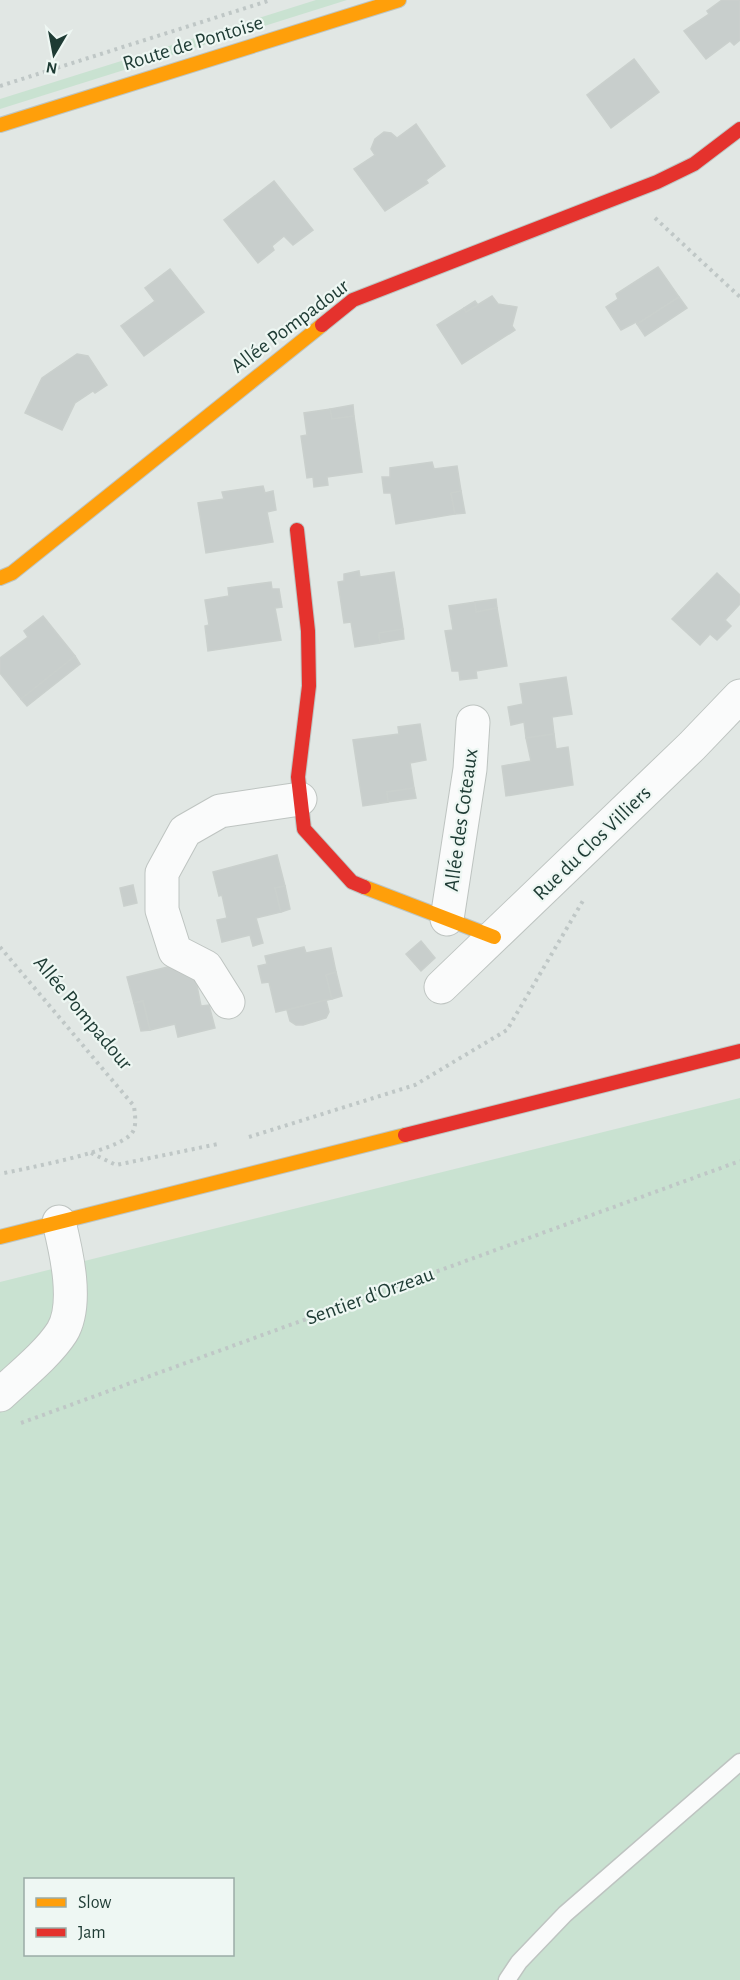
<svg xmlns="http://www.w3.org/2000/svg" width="740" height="1980" viewBox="0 0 740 1980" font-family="'Alegreya Sans',sans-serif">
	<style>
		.green { fill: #c9e2d1; fill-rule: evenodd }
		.building { fill: #c8cecc; stroke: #cad0cd; stroke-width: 1.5 }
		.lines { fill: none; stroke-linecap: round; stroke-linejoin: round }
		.lane-casing { stroke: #bec4c1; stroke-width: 19 }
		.street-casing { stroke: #bec4c1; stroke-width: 35 }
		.slow-casing { stroke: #bdc5c2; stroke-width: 16 }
		.jam-casing { stroke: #bdc5c2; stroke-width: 16 }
		.path { stroke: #bfc7c6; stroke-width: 4; stroke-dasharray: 3 4.5; stroke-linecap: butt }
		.lane { stroke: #fafbfb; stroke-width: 16 }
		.street { stroke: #fafbfb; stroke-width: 33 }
		.slow { stroke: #ff9f0a; stroke-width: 14 }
		.jam { stroke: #e5322d; stroke-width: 14 }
		.labels { text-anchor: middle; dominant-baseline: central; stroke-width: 4.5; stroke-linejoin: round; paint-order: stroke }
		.street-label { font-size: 21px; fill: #1e3b34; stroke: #eef7f3 }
	</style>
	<rect width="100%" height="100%" fill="#e1e7e4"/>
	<g class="green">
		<path d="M316,0h31l-347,109v-10z"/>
		<path d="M740,1098v882h-740v-698zM26,1880h206v74h-206z"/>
	</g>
	<g class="building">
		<path d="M722,0h18v40l-6,5 -4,-4 -24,18 -22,-28 25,-17 -2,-3z"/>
		<path d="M634,59l25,33 -48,36 -24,-33z"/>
		<path d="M416,124l29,42 -19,14 2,3 -43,28 -31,-42 21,-14 -4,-6 4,-10 9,-7 7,1 6,5z"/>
		<path d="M274,181l39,49 -20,15 -9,-9 -12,10 2,4 -16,13 -34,-43z"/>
		<path d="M658,267l21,30 -42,27 -1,-2 -15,8 -15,-23 12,-8 -2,-5z"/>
		<path d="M170,269l34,43 -60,44 -23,-30 34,-25 -10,-13z"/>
		<path d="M492,296l6,8 19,3 -5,19 3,4 -53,34 -25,-39 27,-17 2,4z"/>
		<path d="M679,297l8,11 -42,28 -8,-12z"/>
		<path d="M475,301l3,4 -12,7 -2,-4z"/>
		<path d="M77,354l11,2 19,29 -12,8 -2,-2 -18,12 -13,27 -37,-17 17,-35z"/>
		<path d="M353,405l1,11 -22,3 -2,-10z"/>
		<path d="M330,409l2,10 22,-3 8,56 -35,5 1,8 -14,2 -1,-10 -6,1 -6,-42 6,-1 -3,-22z"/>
		<path d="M432,462l2,7 23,-3 4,25 -10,2 4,21 -59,10 -5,-31h-7l-2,-16h8v-9z"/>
		<path d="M263,486l2,7 8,-2 3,19 -9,2 6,30 -67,11 -8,-50 26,-4 -2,-7z"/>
		<path d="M461,491l4,22 -10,1 -4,-21z"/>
		<path d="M359,571l1,6 34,-5 9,57 -24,4 1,10 -25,4 -4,-25 -7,1 -6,-41 6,-1v-7z"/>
		<path d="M717,573l23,22v9l-15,16 6,6 -14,14 -7,-6 -10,11 -28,-26z"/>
		<path d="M271,582l1,7h7l3,18 -7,1 6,32 -73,11 -3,-25 4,-1 -4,-25 24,-4 -1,-8z"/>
		<path d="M496,599l1,9 -21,4 -1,-10z"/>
		<path d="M475,602l1,10 21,-4 10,58 -31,5 1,7 -17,2 -1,-9h-7l-7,-40 8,-1 -4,-24z"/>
		<path d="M43,616l32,40 -54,43 -21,-26v-15l28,-21 -4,-6z"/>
		<path d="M403,629l1,10 -24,4 -1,-10z"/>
		<path d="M75,656l5,8 -53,42 -6,-7z"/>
		<path d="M566,677l6,37 -20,3 2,17 -28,4 -2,-16 -13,3 -3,-18 15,-3 -3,-20z"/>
		<path d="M420,724l6,36 -16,3 4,25 -27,4 1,10 -25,4 -10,-66 46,-6 -1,-7z"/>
		<path d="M554,734l2,15 12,-2 5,38 -67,11 -4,-30 29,-5 -5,-23z"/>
		<path d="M414,788l2,10 -28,4 -1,-10z"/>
		<path d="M277,855l8,31 -10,2 6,24 -25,6 7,25 -10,3 -3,-11 -28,7 -5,-22 10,-2 -5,-23 -3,1 -6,-24z"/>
		<path d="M133,885l4,18 -13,3 -4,-18z"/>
		<path d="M285,886l5,23 -9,3 -6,-24z"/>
		<path d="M421,941l14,17 -14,13 -15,-17z"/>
		<path d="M304,947l2,6 25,-5 5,24 -10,3 6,24 -56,13 -7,-30 -7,1 -4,-17 9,-2 -2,-8z"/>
		<path d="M192,961l9,45 8,-1 6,23 -37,9 -3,-13 -25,6 -7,-29 -9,2 -7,-26z"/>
		<path d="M336,972l6,24 -10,3 -6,-24z"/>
		<path d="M326,1000l3,12 -3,6 -23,7h-7l-6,-4 -3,-11z"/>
		<path d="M143,1001l7,29 -9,1 -7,-28z"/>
	</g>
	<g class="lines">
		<g class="lane-casing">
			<path id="lane" d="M507,1980l12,-18 46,-48 175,-152"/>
		</g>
		<g class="street-casing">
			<g id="street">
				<path d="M447,919l23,-150 3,-47"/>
				<path d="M441,987l251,-241 48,-50"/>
				<path d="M228,1002l-22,-35 -31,-16 -13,-41v-37l23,-42 35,-20 80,-12"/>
				<path d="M0,1395c19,-18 48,-41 62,-63 17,-28 4,-81 -3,-110"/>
			</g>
		</g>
		<g class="slow-casing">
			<g id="slow">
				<path d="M0,125l399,-125"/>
				<path d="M0,578l12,-5 310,-248"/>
				<path d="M364,887l130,50"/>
				<path d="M0,1237l405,-102"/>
			</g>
		</g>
		<g class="jam-casing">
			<g id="jam">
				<path d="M322,325l31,-25 304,-118 37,-18 46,-35"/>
				<path d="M297,530l11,101 1,55 -11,91 6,52 48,53 12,5"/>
				<path d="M405,1135l335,-84"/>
			</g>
		</g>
		<g class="path">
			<path d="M0,86l271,-86"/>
			<path d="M655,218l85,79"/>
			<path d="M0,947l134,159c1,9 3,20 -2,27 -14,19 -106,35 -132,41"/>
			<path d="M249,1137l166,-52 92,-55 77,-131"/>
			<path d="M91,1153l25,12 102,-21"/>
			<path d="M21,1423l719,-262"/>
		</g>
		<use href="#lane" class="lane"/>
		<use href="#street" class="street"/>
		<use href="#slow" class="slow"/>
		<use href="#jam" class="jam"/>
	</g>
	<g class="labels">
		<g class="street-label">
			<text transform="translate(193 43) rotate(-17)">Route de Pontoise</text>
			<text transform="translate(290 326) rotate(-37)">Allée Pompadour</text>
			<text transform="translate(461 820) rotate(-82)">Allée des Coteaux</text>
			<text transform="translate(592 843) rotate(-44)">Rue du Clos Villiers</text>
			<text transform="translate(83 1013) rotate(50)">Allée Pompadour</text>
			<text transform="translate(370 1296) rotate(-20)">Sentier d'Orzeau</text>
		</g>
	</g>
	<rect x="24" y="1878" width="210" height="78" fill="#eef7f3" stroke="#9baca7" stroke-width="1.5"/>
	<rect x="36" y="1898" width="30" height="9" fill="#ff9f0a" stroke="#9baca7" stroke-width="1.5"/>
	<text x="78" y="1908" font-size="18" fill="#1e3b34">Slow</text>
	<rect x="36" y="1928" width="30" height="9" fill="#e5322d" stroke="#9baca7" stroke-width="1.5"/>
	<text x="78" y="1938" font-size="18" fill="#1e3b34">Jam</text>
	<g transform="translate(54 54) rotate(190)" stroke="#eef7f3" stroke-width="4.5" paint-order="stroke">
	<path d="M0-4.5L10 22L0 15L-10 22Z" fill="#1e3b34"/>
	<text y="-9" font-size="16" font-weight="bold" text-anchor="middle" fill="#1e3b34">N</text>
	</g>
</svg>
